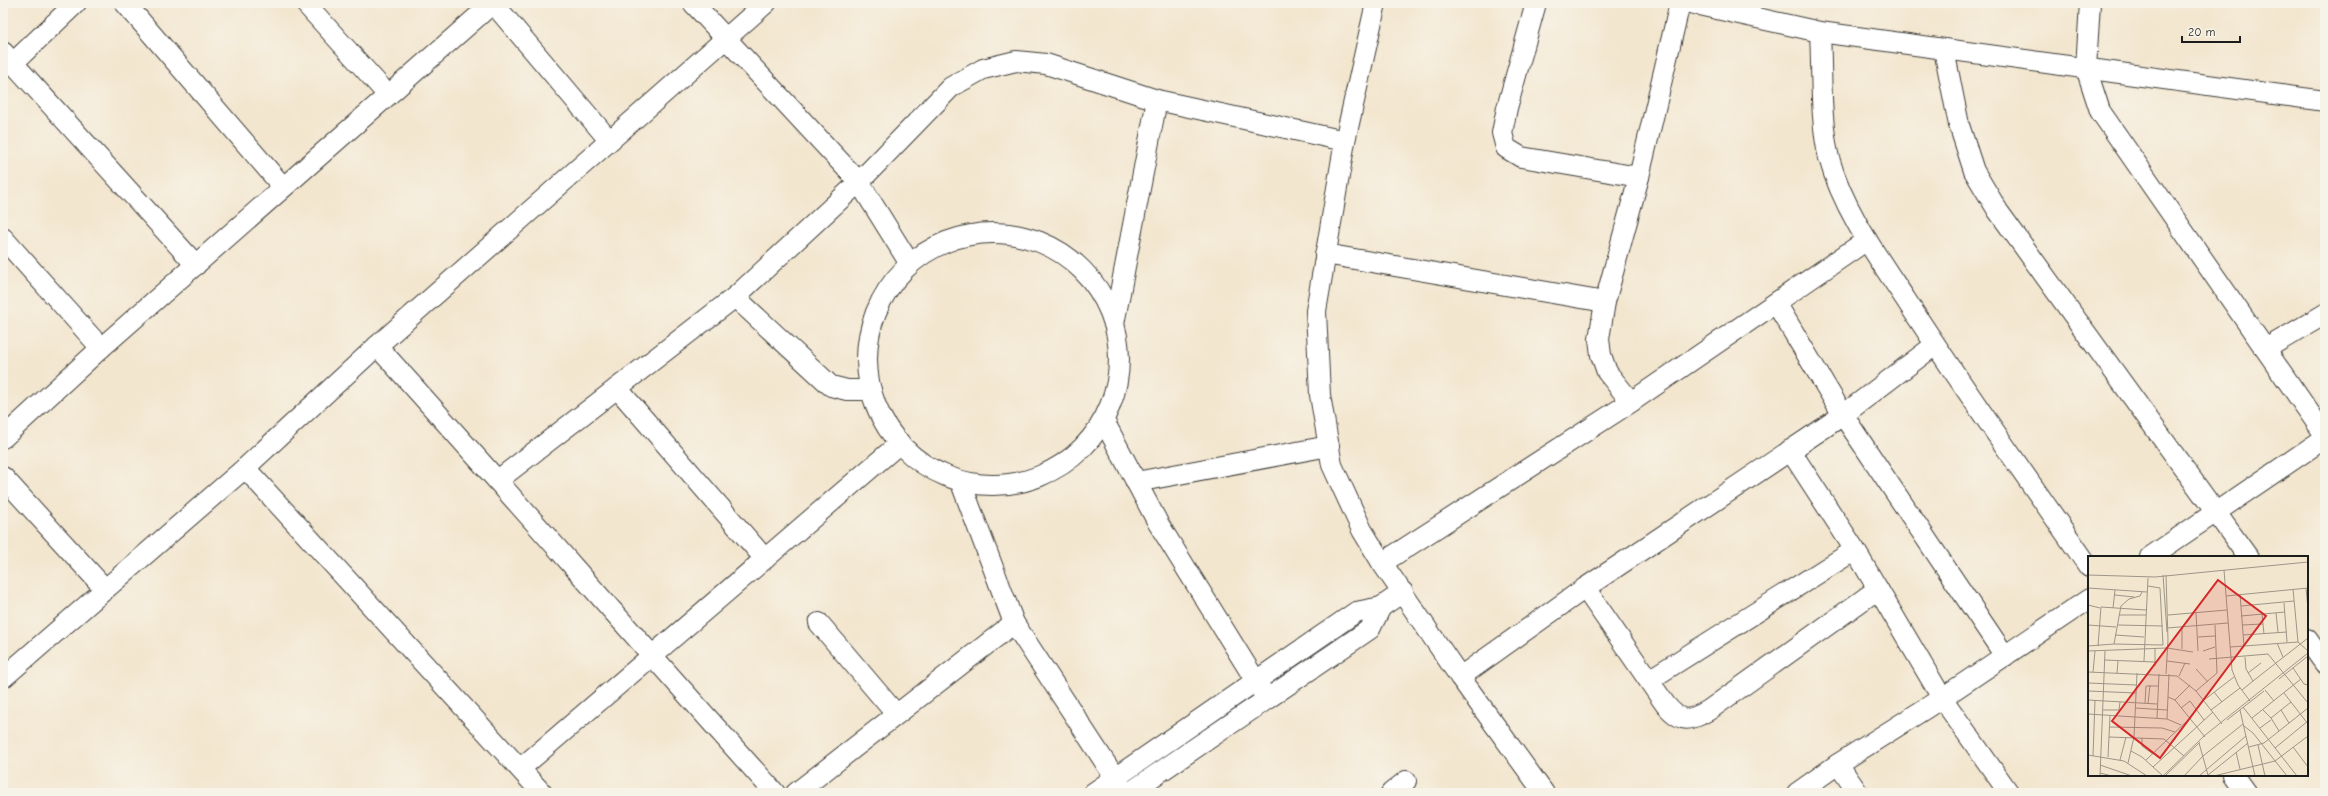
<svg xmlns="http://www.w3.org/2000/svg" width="2328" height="796" viewBox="0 0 2328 796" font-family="'Comic Neue',sans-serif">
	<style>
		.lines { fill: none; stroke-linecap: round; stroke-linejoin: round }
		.street-casing { stroke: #3c3a37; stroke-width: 22 }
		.street { stroke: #fff; stroke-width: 20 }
		.inset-road { fill: none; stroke: #9d9587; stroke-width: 1 }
		.view { fill: #d62828; fill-opacity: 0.15; stroke: #d62828; stroke-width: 2 }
		.inset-edge { fill: none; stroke: #1c1c1c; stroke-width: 2 }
	</style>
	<rect width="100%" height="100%" fill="#f7f3e8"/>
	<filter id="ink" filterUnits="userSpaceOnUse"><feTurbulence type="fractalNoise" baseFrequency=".025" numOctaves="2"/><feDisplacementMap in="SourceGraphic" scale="8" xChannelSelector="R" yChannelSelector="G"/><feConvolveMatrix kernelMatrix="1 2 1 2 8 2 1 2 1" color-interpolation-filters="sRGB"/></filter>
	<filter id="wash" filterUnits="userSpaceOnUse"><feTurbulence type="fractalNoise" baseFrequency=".012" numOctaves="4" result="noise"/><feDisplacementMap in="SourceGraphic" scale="16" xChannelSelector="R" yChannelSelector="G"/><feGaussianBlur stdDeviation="0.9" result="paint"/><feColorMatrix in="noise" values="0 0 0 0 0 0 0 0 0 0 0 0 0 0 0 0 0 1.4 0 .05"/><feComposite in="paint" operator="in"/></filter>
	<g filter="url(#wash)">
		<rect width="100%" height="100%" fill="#f3e6cf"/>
	</g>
	<g filter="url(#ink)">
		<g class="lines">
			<g class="street-casing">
				<g id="street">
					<path d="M125,3l158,184"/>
					<path d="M305,3l83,92"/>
					<path d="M493,3l116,137"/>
					<path d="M693,3l166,179 51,82"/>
					<path d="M1376,3l-31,138 -29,170 4,84 12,70 30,65 20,33 78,114 84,116"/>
					<path d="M1536,3l-29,105 -5,25 4,15 15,9 118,20"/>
					<path d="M1690,3l130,29 505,69"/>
					<path d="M2090,3l-4,65 14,43 225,324"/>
					<path d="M1820,32c2,37 0,91 9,126 14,51 48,98 77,142 59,91 122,179 183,267"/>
					<path d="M1944,50l15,75 15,46 24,40 250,346"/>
					<path d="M3,52l193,213"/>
					<path d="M13,63l63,-60"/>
					<circle cx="993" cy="359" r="126"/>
					<path d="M3,238l98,110"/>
					<path d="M1325,254l280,48"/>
					<path d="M735,297l96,89 16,4h24"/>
					<path d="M1776,303l67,112 162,241"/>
					<path d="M1114,324l43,-224"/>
					<path d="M377,346c134,148 264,299 398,447"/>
					<path d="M2267,348l58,-34"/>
					<path d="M617,388l148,171"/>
					<path d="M1631,402l-24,-30 -6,-17 -2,-16 6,-37 34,-125 41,-174"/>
					<path d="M1104,421l54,102 109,176"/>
					<path d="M3,438l98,-90 392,-345"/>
					<path d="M1790,450l65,100 87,148 67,95"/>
					<path d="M245,468l297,325"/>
					<path d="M3,477l102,112"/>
					<path d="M498,480l237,-183 124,-115 92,-95 32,-18 33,-8 30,3 111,36 188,41"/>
					<path d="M1136,482l193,-36"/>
					<path d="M961,483l53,140 111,170"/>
					<path d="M2150,557l175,-119"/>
					<path d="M1382,563l249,-161 236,-162"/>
					<path d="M1585,588l80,116c16,19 23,18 44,6l169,-121"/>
					<path d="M819,623l77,91"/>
					<path d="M2307,639l18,25"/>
					<path d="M1460,677l125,-89 258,-173 92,-70"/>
					<path d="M3,678l242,-210 132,-122 389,-343"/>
					<path d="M1649,680l206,-130"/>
					<path d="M1838,764l20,29"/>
					<path d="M521,768l379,-325"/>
					<path d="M2233,775l13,18"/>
					<path d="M796,793l218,-170"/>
					<path d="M1093,793l263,-181 25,-5 22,-15"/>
					<path d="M1129,793l241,-164 11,-22"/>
					<path d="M1391,793l15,-12"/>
					<path d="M1797,793l41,-29 104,-66 147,-99"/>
				</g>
			</g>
			<use href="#street" class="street"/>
		</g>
	</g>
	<g transform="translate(2088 556)">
		<rect width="220" height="220" fill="#f3e6cf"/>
		<path class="inset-road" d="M136,14l8,100 6,15 12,16M0,19l67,2 153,-15M75,19l4,57M78,19l2,65 -2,34M0,32l59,4M218,32l2,21M205,33l5,53 10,9M152,38l4,52 54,-4M27,39l19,2M138,40l82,-8M196,47l3,39M0,49l12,3M153,50l53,-5M25,52l2,-18M108,57l2,38M188,57l2,19M174,58l2,20M31,59h27M80,59l59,-5M153,60l44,-4M0,69l28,2M30,69l45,1M154,69l21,-1M94,71v22M79,72l61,-5M27,79l29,2M155,79l44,-3M110,81l17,-1M189,87l6,14M26,88l49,1 -3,-57 -12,-2M0,90l26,-2 7,-38 8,-7 11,-3 2,-4M10,90l3,-39 45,3M142,91l14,-1M0,95l79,-3 26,4M115,95l12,-4M121,103l59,-5 40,49M16,104l51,2M56,105l4,-83M79,105l23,3M67,110v-17M205,112l11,16 4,1M108,113l12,13M0,116l89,4 19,15 26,33M5,116l2,-21M29,117l1,-12M160,117l13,-10M91,120l6,-13M191,123l29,-23M165,125l55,-43M0,127l48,2M154,134l11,-9 -7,-12 -1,-12M177,134l9,11M0,135l48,2M108,135l21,-18 -2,-48M126,136l8,10M196,137l24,31M80,141l7,3 30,37M0,144l69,4M87,144l15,-15M116,144l30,-23M57,147l1,-17h12M60,148l2,-19M155,151l54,69M47,152l32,2M93,152l9,-7 14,19M15,154h16l1,-8M123,154l29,-22M152,154l15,66M175,154l8,8 20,-16M193,154l8,13M0,158l79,5 14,6M69,162l2,-44M164,162l49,-39M183,162l8,13M79,163l2,-45M139,164l37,-29M156,170l9,7 34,43M21,171l53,1 13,4M172,172l11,-8M21,181l55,2 20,17M54,182v8l11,8M111,187l9,32M170,189l7,31M161,191l15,-4 44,-35M205,191l15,20M187,192l33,-27M43,195l11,6 21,19M148,196l4,17M0,199l36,6 23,15M5,200l2,-56M20,201l2,-41M32,204l6,-23M58,204l44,-42M40,207l6,-26 3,-64M12,209l32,11M65,211l60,-55M12,217l12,3M120,219l40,-32M12,220l5,-125M75,220l41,-40 104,-83M77,220l35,-34M96,220l19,-20 40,-32M111,220l47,-40M126,220l61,-15 33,-25"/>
		<path class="view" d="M130,24l48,36 -106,142 -48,-37z"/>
		<rect width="220" height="220" class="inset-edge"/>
	</g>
	<rect width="2328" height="796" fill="none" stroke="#f7f3e8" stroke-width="16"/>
	<path d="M2182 36v6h58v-6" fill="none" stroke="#1c1c1c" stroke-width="2"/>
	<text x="2188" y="36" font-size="12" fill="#1c1c1c" stroke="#f7f3e8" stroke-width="3" paint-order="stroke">20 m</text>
</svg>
